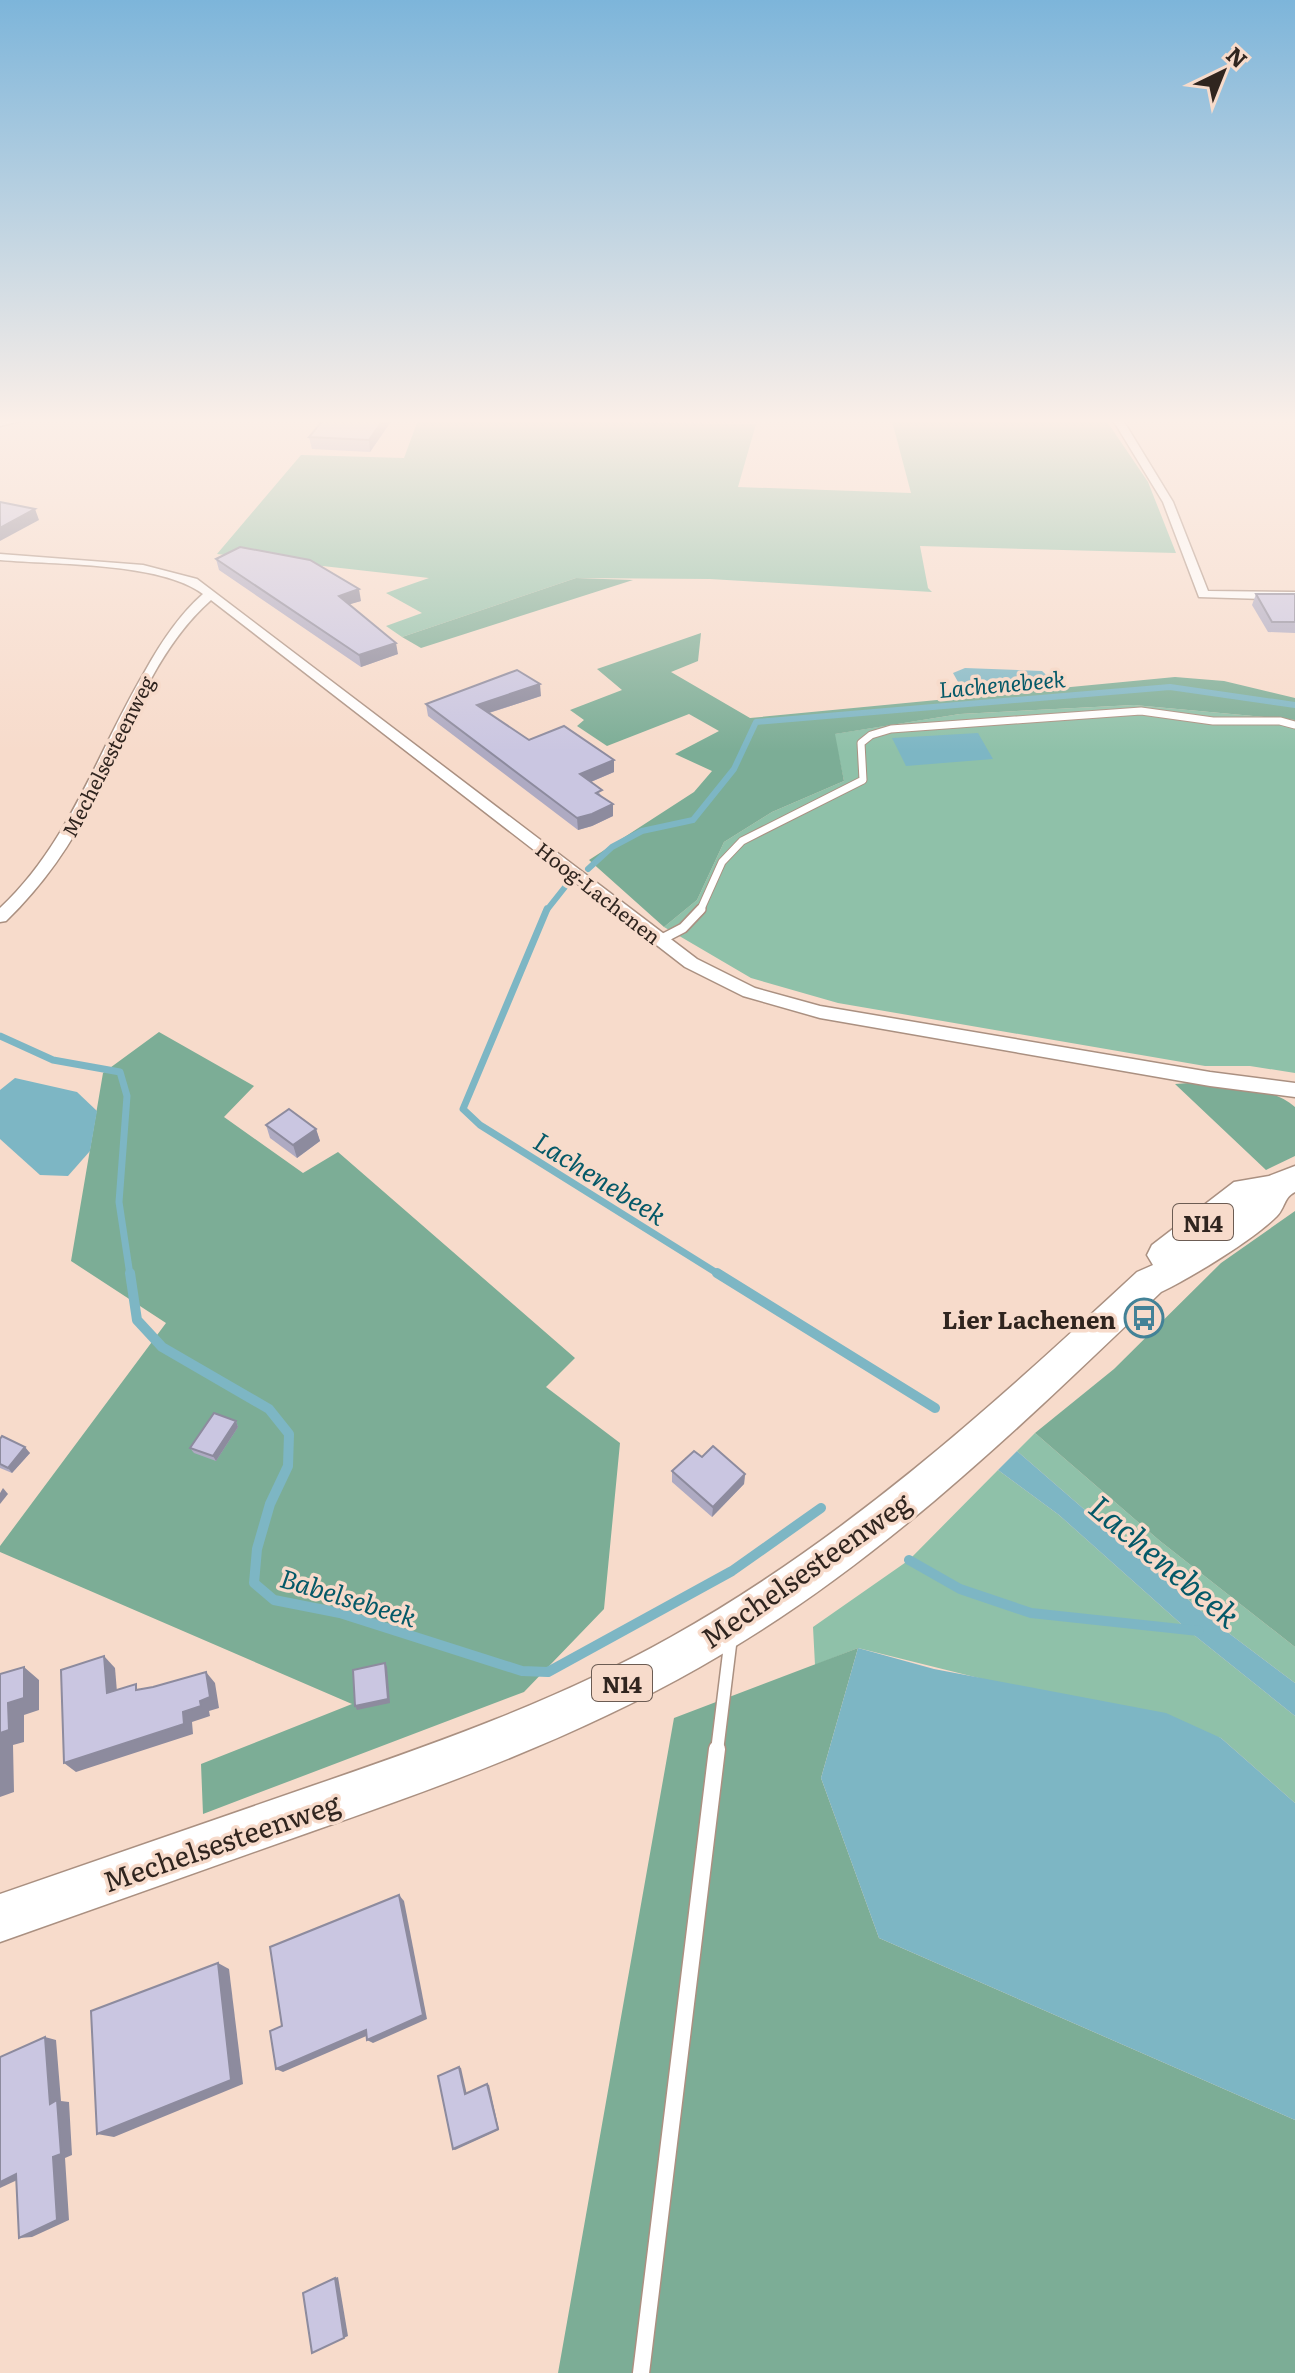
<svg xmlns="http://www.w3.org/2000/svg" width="1295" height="2373" viewBox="0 0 1295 2373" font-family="Literata,serif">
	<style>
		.green { fill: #8fc1a9 }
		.forest { fill: #7cad96 }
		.water { fill: #7db6c4 }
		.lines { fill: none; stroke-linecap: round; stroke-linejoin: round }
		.stream-far2 { stroke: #7db6c4; stroke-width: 6 }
		.stream-far1 { stroke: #7db6c4; stroke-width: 7 }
		.stream { stroke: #7db6c4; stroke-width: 10 }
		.service-far3-casing { stroke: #aa9081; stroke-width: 9 }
		.service-far2-casing { stroke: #aa9081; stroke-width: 12 }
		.service-far1-casing { stroke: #aa9081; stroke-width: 15 }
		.service-casing { stroke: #aa9081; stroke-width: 19 }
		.minor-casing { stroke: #aa9081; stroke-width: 3 }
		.primary-casing { stroke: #aa9081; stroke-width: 3 }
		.service-far3 { stroke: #fff; stroke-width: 7 }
		.service-far2 { stroke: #fff; stroke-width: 9 }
		.service-far1 { stroke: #fff; stroke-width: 12 }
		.service { stroke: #fff; stroke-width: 16 }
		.minor { fill: #fff; fill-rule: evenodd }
		.primary { fill: #fff; fill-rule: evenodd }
		.wall { fill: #aeaac2 }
		.shaded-wall { fill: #8d8b9e }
		.building { fill: #cac6e1; stroke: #8d8b9e; stroke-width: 2 }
		.labels { text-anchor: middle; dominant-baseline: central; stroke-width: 7; stroke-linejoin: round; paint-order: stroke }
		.far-street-label { font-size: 20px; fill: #30251f; stroke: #f7dbcb }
		.far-water-label { font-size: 22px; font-style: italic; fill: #055968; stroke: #f7dbcb }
		.shield { fill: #f7dbcb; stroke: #6c5c53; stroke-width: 2 }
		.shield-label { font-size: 22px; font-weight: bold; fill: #30251f }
		.poi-label { font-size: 24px; font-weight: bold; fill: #30251f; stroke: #f7dbcb; text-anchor: end }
		.water-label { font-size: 26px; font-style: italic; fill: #055968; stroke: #f7dbcb }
		.near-street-label { font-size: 28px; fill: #30251f; stroke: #f7dbcb }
		.near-water-label { font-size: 32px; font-style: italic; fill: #055968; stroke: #f7dbcb }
	</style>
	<rect width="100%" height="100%" fill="#f7dbcb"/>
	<g class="green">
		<path d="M418,420l338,4 -18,63 173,6 -19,-72 -38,-1h252l42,62 28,71 -256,-7 8,42 4,4 -222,-13 -134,-1 -174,59 -16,-11 36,-13 -36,-20 43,-15 -212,-24 84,-99 103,3z"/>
		<path d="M1134,705l161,15v353l-45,-7h-45l-367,-63 -87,-25 -87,-51 33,-27 27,-58 48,-30 72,-31 -10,-47 126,-20z"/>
		<path d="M1035,1433l125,108 135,106v36l-81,-61 -197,-171z"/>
		<path d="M998,1470l61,45 130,116 106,85v87l-74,-65 -363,-90 -43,17 -2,-38 96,-67z"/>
	</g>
	<g class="forest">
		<path d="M576,578l57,2 -212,68 -19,-11z"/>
		<path d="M701,633l-3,28 -27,11 79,46 425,-41 49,4 71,17v22l-161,-15 -174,9 -125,20 9,47 -72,31 -48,30 -27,58 -33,27 -75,-67 105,-68 18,-21 -37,-17 44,-23 -30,-17 -82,32 -30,-20 7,-6 -14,-10 52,-20 -25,-21z"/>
		<path d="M159,1032l95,54 -30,31 79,56 35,-21 237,206 -29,29 74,56 -16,166 -80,83 -321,122 -2,-50 151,-60 -352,-152v-6l166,-223 -95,-62 32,-188z"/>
		<path d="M1203,1082c28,5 70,5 92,25v49l-29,14 -91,-86z"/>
		<path d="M1295,1211v436l-135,-106 -125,-108 79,-64 107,-106z"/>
		<path d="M858,1648l-37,130 58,160 416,182v253h-737l116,-655z"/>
	</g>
	<g class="water">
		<path d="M965,668l77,3 12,11 -24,5 -68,2 -9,-16z"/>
		<path d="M978,733l15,26 -87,7 -14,-28z"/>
		<path d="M15,1078l62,14 20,19 -7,40 -22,25 -28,-1 -40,-36v-49z"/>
		<path d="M1017,1451l197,171 81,61v33l-106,-85 -130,-116 -61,-45z"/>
		<path d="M858,1648l76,21 232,44 55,25 74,65v317l-416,-182 -58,-160z"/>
	</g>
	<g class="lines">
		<g class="stream-far2">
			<path d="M588,869l24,-22 30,-16 51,-11 41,-51 22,-47 414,-35 125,18"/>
			<path d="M546,911l23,-29"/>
		</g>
		<g class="stream-far1">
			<path d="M547,909l-84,200 17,16 240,150"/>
			<path d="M0,1036l53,24 67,12 7,24 -8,106 11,73"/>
		</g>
		<g class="stream">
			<path d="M130,1273l7,47 25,27 107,62 20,25 -1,32 -18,38 -13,45 -3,34 20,17 66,13 182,58 26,1 184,-101 89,-63"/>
			<path d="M717,1273l218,135"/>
			<path d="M909,1560l51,29 71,24 168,18"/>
		</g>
		<g class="service-far3-casing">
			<path id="service-far3" d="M700,911l22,-49 20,-21 121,-61 -2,-37 10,-8 20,-6 250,-18 72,10h67l15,4"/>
		</g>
		<g class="service-far2-casing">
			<path id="service-far2" d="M660,940l23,-12 18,-19"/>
		</g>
		<g class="service-far1-casing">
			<path id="service-far1" d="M717,1751l14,-114"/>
		</g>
		<g class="service-casing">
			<path id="service" d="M641,2373l76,-624"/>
		</g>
		<g class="minor-casing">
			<g id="minor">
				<path d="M0,420h24l-24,6z"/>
				<path d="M1113,420h10l50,82 35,89 87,1v8l-96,-3 -36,-95z"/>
				<path d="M0,554l143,11 54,14 500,380 58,29 65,18 390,66 85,11v14l-85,-11 -390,-68 -77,-22 -58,-29 -474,-367c-57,50 -83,130 -116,196 -23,48 -51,88 -89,125l-6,1v-14c69,-64 97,-155 144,-235 16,-29 34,-57 59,-79 -42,-32 -148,-29 -203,-34z"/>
			</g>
		</g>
		<g class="primary-casing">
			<path id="primary" d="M1295,1166v26c-11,5 -10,16 -18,24 -24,24 -85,61 -116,76 -143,137 -287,277 -461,375 -123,70 -255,118 -387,164 -104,37 -209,74 -313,111v-48c104,-36 208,-72 312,-108 122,-42 245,-85 359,-149 175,-98 319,-229 466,-365l16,-7 -6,-10 5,-10 82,-63 35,-6z"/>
		</g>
		<use href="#service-far3" class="service-far3"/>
		<use href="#service-far2" class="service-far2"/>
		<use href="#service-far1" class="service-far1"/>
		<use href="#service" class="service"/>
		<use href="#minor" class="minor"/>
		<use href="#primary" class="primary"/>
	</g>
	<g class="wall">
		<path d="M392,420l-22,32 -58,-3 -3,-12z"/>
		<path d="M216,559l145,42 -12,3 49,50 -37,13 -142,-97z"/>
		<path d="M1256,594h39v39l-27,-1 -16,-27z"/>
		<path d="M541,696l-52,17 40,27 85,32 -23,10 12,16 10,18 -21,10 -14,4 -150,-114 -2,-12z"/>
		<path d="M266,1125l50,4 4,12 -23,17 -27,-20z"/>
		<path d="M236,1421l2,6 -22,34 -22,-8 -4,-5z"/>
		<path d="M0,1439l30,14 -18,20 -12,-5z"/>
		<path d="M702,1457l43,17 -1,10 -32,33 -40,-35v-11z"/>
	</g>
	<g class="shaded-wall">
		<path d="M383,420h9l-22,32 -1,-12z"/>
		<path d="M35,509l4,11 -39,21v-13z"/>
		<path d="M359,589l2,12 -20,6 -2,-11z"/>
		<path d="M396,643l2,11 -37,13 -2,-12z"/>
		<path d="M540,684l1,12 -62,20 -2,-11z"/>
		<path d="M614,760v12l-33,14 -1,-12z"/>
		<path d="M613,804v12l-21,10 -14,4 -1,-12z"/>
		<path d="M316,1129l4,12 -23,17 -4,-13z"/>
		<path d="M236,1421l2,6 -22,34 -3,-5z"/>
		<path d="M25,1447l5,6 -18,20 -4,-5z"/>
		<path d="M745,1474l-1,10 -32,33 1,-10z"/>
		<path d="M3,1488l5,6 -8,10v-11z"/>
		<path d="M104,1656l11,12 3,36 -11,-11z"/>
		<path d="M385,1663l2,4 3,36 -33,7 -2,-4z"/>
		<path d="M24,1667l15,13v30l-15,5v27l-11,3 1,47 -14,5v-64l8,-30z"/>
		<path d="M206,1672l9,11 4,25 -10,3 1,5 -18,6 1,12 -117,38 -12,-9 119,-51z"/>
		<path d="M399,1895l5,6 23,118 -54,24 -6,-3z"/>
		<path d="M218,1963l11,6 14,115 -129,53 -17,-3z"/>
		<path d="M366,2030l5,4 -88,38 -7,-3z"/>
		<path d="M45,2037l11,3 5,61 8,1 3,53 -7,3 4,62 -37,17 -13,1 31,-134z"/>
		<path d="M459,2067l2,1 6,27 -2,-1z"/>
		<path d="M487,2084l2,1 10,45 -44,20 -2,-1z"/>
		<path d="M16,2174l12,1 -28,13v-6z"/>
		<path d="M338,2277l10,59 -36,17 23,-75z"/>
	</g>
	<g class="building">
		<path d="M323,420h60l-14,20 -60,-3z"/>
		<path d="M0,502l35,7 -35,19z"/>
		<path d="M240,547l70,13 49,29 -20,7 57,47 -37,12 -143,-96z"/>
		<path d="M1256,594h39v28h-23z"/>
		<path d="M517,670l23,14 -63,21 52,35 35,-14 50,34 -34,14 22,16 -6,3 17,11 -21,10 -15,4 -151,-114z"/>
		<path d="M289,1109l27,20 -23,16 -27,-20z"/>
		<path d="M214,1413l22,8 -23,35 -23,-8z"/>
		<path d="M2,1436l23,11 -17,21 -8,-4v-25z"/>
		<path d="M713,1446l32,28 -32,33 -41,-36 22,-20 8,6z"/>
		<path d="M104,1656l3,37 29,-9v6l17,-3 53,-15 4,25 -10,4 1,5 -18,6 1,12 -120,39 -3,-93z"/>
		<path d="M385,1663l3,36 -33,7 -2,-36z"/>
		<path d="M24,1667v31l-16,5 1,27 -9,3v-59z"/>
		<path d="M399,1895l24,120 -56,25 -1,-10 -90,39 -6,-38 12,-5 -12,-79z"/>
		<path d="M218,1963l13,117 -134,54 -6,-123z"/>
		<path d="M45,2037l5,67 7,-4 4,54 -8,3 4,63 -38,18 -3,-64 -16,8v-125z"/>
		<path d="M459,2067l6,27 22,-10 11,45 -45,20 -15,-73z"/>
		<path d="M335,2278l9,60 -32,15 -9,-60z"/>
	</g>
	<linearGradient id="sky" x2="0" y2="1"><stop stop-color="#7db5da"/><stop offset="0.56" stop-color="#fbefe8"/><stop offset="1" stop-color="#fbefe8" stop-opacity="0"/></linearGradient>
	<rect width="1295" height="752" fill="url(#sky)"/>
	<defs>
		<g id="bus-ring" transform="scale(2)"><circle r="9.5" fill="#f7dbcb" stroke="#438297" stroke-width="1.5"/><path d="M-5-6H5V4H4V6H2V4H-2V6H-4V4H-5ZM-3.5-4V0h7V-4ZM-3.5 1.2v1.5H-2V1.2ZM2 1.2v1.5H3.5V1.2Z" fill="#438297"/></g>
	</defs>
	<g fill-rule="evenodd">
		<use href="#bus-ring" x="1144" y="1318"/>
	</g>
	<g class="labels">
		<g class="far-street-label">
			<text transform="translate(107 756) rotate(-63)">Mechelsesteenweg</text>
			<text transform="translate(599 892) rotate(38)">Hoog-Lachenen</text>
		</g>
		<g class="far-water-label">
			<text transform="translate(1002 683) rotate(-5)">Lachenebeek</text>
		</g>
		<g class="shield">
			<rect x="1173" y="1204" width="60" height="36" rx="6"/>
			<rect x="592" y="1665" width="60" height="36" rx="6"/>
		</g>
		<g class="shield-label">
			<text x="1203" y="1222">N14</text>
			<text x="622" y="1683">N14</text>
		</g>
		<g class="poi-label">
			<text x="1116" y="1318">Lier Lachenen</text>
		</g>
		<g class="water-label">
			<text transform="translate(601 1177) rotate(32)">Lachenebeek</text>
			<text transform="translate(349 1596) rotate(17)">Babelsebeek</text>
		</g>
		<g class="near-street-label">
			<text transform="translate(805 1569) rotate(-35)">Mechelsesteenweg</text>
			<text transform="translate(221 1841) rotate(-19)">Mechelsesteenweg</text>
		</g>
		<g class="near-water-label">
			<text transform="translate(1166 1560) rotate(40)">Lachenebeek</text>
		</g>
	</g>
	<g transform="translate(1223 72) rotate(43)" stroke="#f7dbcb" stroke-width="6" paint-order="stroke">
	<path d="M0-6L14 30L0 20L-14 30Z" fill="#30251f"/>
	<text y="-12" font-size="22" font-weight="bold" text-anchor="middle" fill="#30251f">N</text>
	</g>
</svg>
